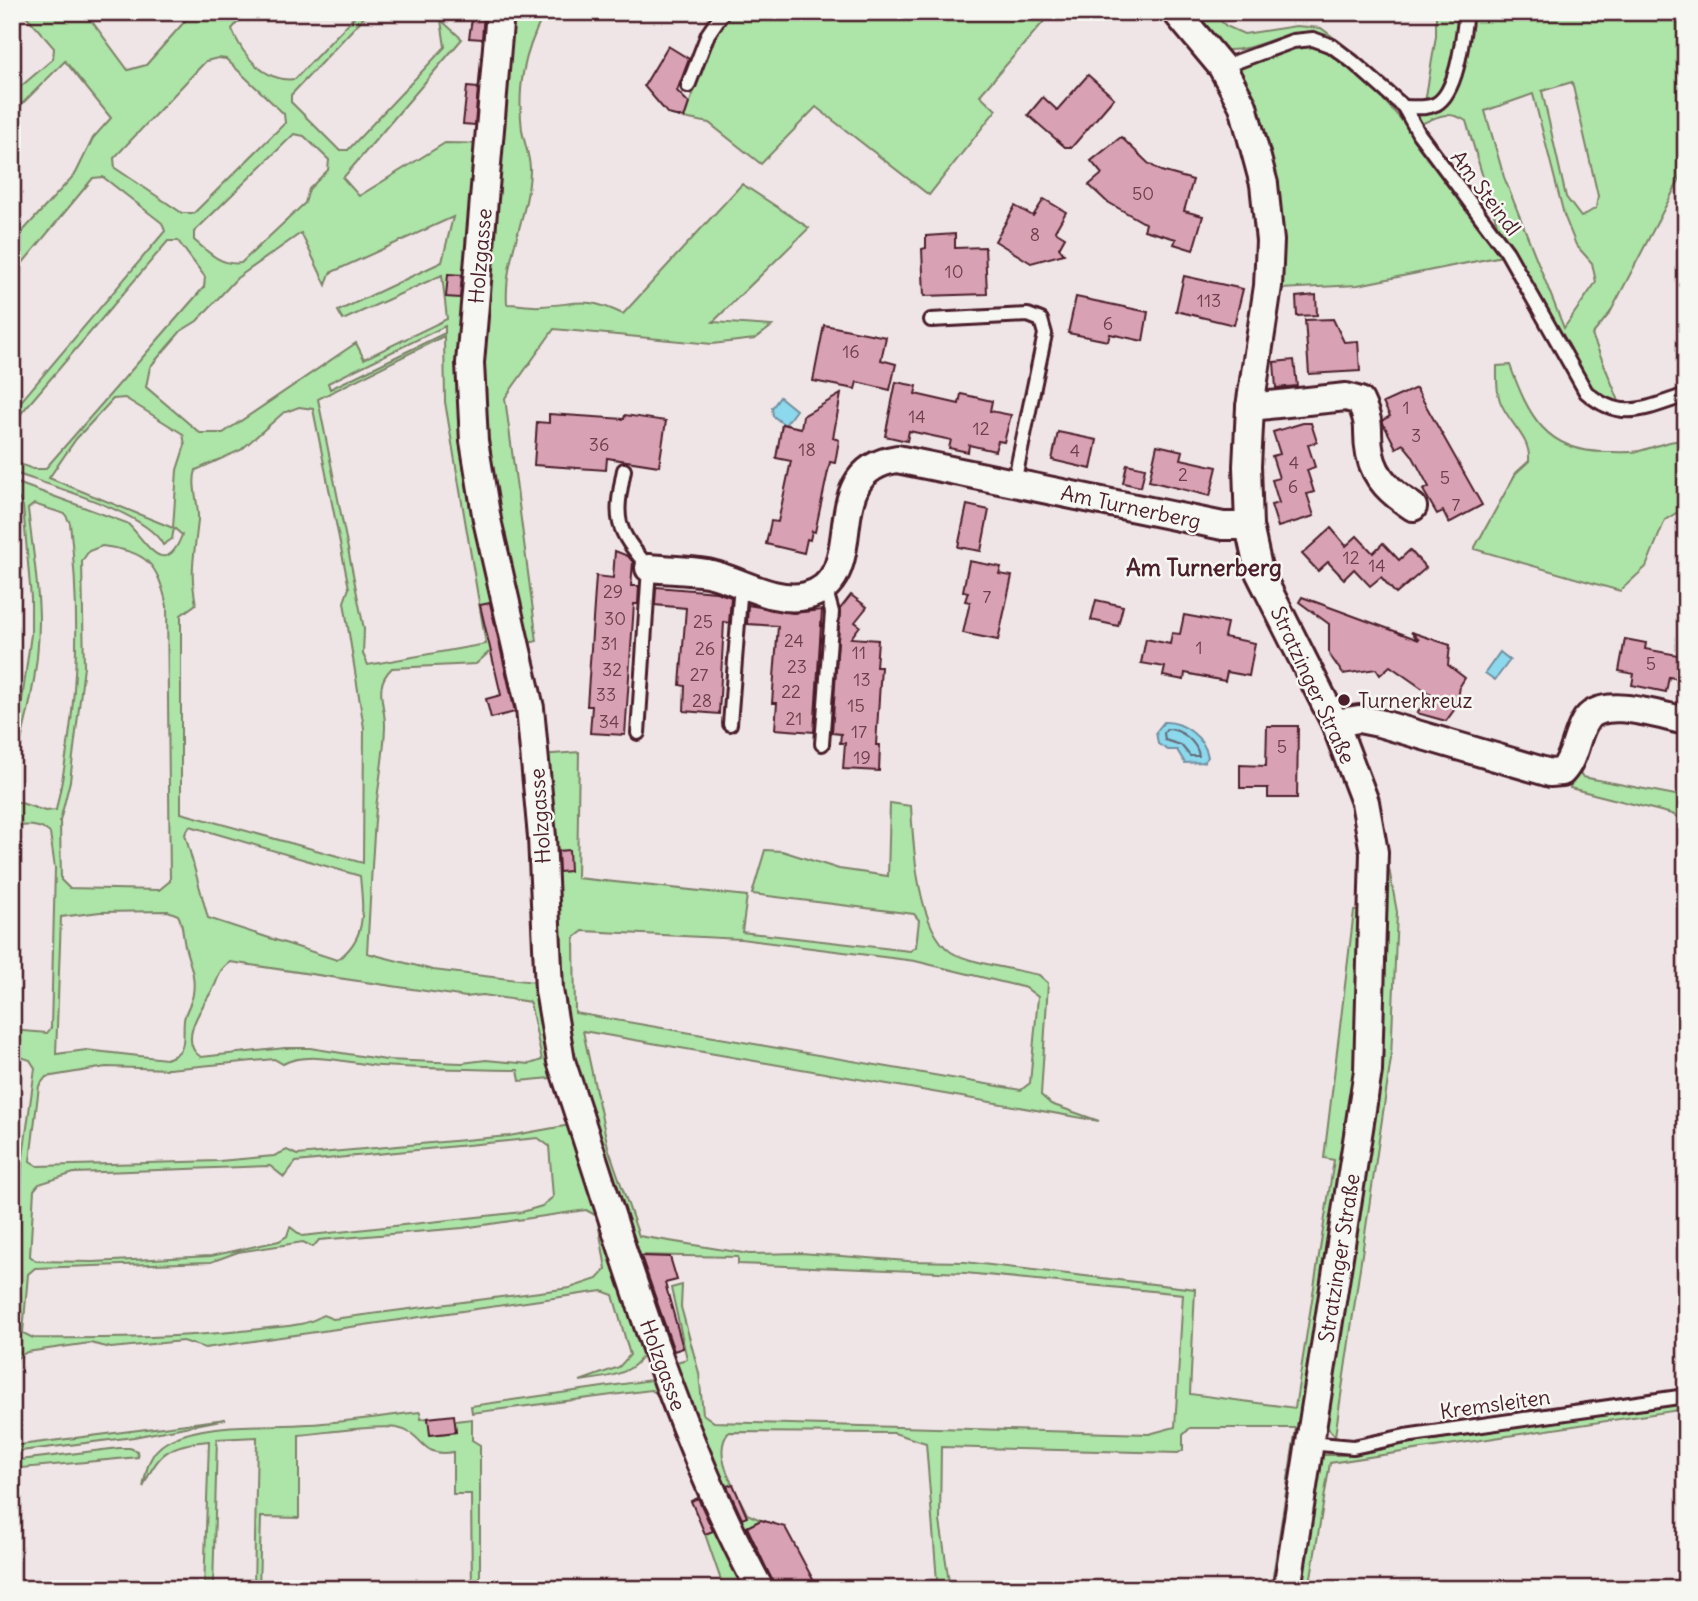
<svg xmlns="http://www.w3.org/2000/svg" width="1698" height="1601" viewBox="0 0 1698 1601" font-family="Delius,sans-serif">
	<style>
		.green { fill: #ade4a7; stroke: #7c8269; stroke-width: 2; fill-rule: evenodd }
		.water { fill: #8cd8ec; stroke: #728e9f; stroke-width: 2 }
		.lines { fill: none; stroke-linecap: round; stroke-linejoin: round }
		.shore { stroke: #646978; stroke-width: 2 }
		.building { fill: #d9a2b4; stroke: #4a1f2b; stroke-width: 2 }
		.service-casing { stroke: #4a1f2b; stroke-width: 18 }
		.minor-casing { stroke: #4a1f2b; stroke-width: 32 }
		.service { stroke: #f6f6f2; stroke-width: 12 }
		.minor { stroke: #f6f6f2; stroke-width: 26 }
		.poi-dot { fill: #4a1f2b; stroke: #f6f6f2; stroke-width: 2.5 }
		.labels { text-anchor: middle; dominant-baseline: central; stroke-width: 5; stroke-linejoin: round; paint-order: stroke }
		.number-label { font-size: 18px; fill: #6e404d }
		.street-label { font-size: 21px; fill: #4a1f2b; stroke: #f6f6f2 }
		.poi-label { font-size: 21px; fill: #4a1f2b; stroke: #f6f6f2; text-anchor: start }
		.neighbourhood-label { font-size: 23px; font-weight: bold; fill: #4a1f2b; stroke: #f6f6f2 }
	</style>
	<rect width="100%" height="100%" fill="#f0e5e6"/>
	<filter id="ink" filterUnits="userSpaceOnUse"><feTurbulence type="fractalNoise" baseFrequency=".0143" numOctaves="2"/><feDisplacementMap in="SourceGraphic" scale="14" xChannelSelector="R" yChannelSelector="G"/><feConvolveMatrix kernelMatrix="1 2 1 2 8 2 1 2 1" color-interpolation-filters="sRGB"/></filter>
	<g filter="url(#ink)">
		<g class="green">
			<path d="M23,12h62l43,58 18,-5 47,-53h53l-14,17c10,26 33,54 63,50l64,-67h10l-78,83v7l48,48h9l97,-103 -4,-27 21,19 -119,139 16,18 86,-53 52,1 9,-132 37,4c-19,38 -26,70 -21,114 2,13 9,28 8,42 -2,45 -26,86 -23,132 11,0 23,3 34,2 39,-2 43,-10 82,8l119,-130 67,44 -96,94 59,4 -17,13 -43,5 -158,-15 -49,69 32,243 -49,12 -12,11 -84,4c-20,19 -6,36 -7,60 -1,27 -6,53 -9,80 -4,48 -6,97 -9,145l66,17 101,12 1,-143 26,238 -41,4 -2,-11c-46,-1 -92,-1 -137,-4 -29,-2 -72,-16 -98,-2l-9,-5 -105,10 -63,-2 -60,10 -7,9 -9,75 8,5 181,-5 55,-5 13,-6 10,5 212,-19 67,-12 70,224c-8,27 -42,30 -66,33l39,-14 11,-12 -17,-60 -11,-4 -397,57 -22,-7 -72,7 -21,-5 -63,9 -10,6 -5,28v-148l7,-4 3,-70 13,-96 -5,-8 -18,-6v-24l35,3 4,-5 4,-160 -5,-35c-9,-8 -27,-10 -38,-4v-29l33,11 11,-1c22,-99 25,-187 14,-287l-5,-9 -31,-10 -6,5c4,37 11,75 11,112 0,52 -13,103 -27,153l19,-140v-36l-8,-92 -5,-8 -6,-1v-16l115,42c18,16 37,59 55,12l-8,-7 -2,11 -9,6c-16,-33 -113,-59 -151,-73v-11l21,8h12l159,-182 1,-10 -27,-36h-10l-156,183v-12l153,-181 -3,-8 -59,-46 -10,1 -81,98v-33l64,-70 17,-35 18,-20 -46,-57 -46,46h-7v-13l41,-35 1,-11zM218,58l8,1 58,55 1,9 -91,90h-12l-67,-45 -1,-10 92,-97zM294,134l10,2 25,24 -1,10 -19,19 -4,14 -64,60c-20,3 -33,-11 -47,-23v-8zM453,217l-11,45 -104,49 5,9 99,-45 5,44 -83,40 -8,-16 -133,90h-23l-54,-46 4,-20 31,-36 16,-10 40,-43 64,-45 25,52 4,-12zM445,326v7l-115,56 -2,-6zM444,336l1,66 41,242 -118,21 -5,-11 1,-25 -46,-230zM125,398l58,36 2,11 -8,25 -4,58 -124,-50 27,-39 37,-40zM299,407l14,2 36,179 -5,14 20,126 -1,135 -182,-50v-198l15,-11c-7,-35 -1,-50 2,-84 1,-17 -7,-34 -2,-50l45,-20 42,-37zM102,546c46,6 55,17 65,60l3,275 -11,9 -90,-2 -8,-8 -1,-59 10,-40 14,-114 -2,-106 7,-10zM190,826l170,50c3,34 8,62 -23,84l-129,-42 -23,-84zM168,911l10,4c6,11 4,20 7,31 4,18 11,28 8,48 -1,9 -8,17 -9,26 -2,19 5,32 -18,39l-80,-9 -30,4 5,-137 39,-5zM230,962l236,35 17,-2 47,7 12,58 -12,4 -44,-4 -24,3 -76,-3 -76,-12h-25l-84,9c-24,-15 1,-50 12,-68 6,-11 5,-19 17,-27zM538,1138l11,8 4,51 -11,9 -20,6 -220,24 -12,-9 -3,9 -8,5 -68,15 -118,6 -57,-1 -6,-5 4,-66 5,-6 35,-11 196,-7 14,11 12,-15zM586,1210l11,6 9,53 -9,10 -27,9 -237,31 -10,-4c-18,12 -41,11 -63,14 -75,9 -151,10 -227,9l-10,-5 5,-59 7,-6 176,-6 27,-10 65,-10 10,5 6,-7 144,-12z"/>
			<path d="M731,12h145l10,8 6,-8h160l-72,83 16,15 -67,85 -113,-88 -55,57 -52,-41 -25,-5 30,-80z"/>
			<path d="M1194,12h18l14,14 18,8 52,-8 25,2 16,12c-7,-2 -15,-6 -22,-7 -30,-5 -59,19 -89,17z"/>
			<path d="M1436,12h25l-7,45 -18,42 -11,3 11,-66z"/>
			<path d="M1474,12h212v155l-76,146 -18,22 29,71 -17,-6 -15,-12 -57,-106 -31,-45 -35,-116c-17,-11 -28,-5 -45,3l-4,-9c43,-9 50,-67 57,-103zM1572,82l26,114 -2,12 -15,9 -15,-20 -24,-106zM1533,94l31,121 12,30 16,18 4,19 -32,46 -60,-151 -19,-66z"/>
			<path d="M1312,46c70,26 144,149 190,210l-144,29 -77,4c6,-81 -5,-149 -44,-221l58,-21z"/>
			<path d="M1510,365c18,50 36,87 96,87 10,0 23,1 33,-1 17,-4 28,-11 47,-11v67l-21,13 -19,47 -26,24 -146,-42 42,-76 13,-12c2,-24 -21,-38 -29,-60 -4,-11 -3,-23 -3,-35z"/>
			<path d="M579,752l-2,126 170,18 -5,36 168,19 6,-4 3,-27 -5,-6 -162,-20 13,-44 17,1 57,18 49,7 2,-73 21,3c2,37 6,123 40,146 15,10 67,18 88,23l9,8 -7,112 10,9 48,17 -516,-90 25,116 31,89 110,18 52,-1 107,8 57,1 230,27 -5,105 105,14 39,-248 -10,-2 30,-247 10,-1 -6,160 -80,519h-7l25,-161h-106l-7,7v15l-5,3 -237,-6 -1,74 10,68h-14l-4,-9 5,1 -11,-138 -32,-10 -165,-1c-19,22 8,59 18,82l14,6 -14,7 -11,-1 -70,-161 21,-6 -16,-71 11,-3 -1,22 18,66 4,41 11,8 435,12 26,-7 8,-133 -218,-21 -227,-9v-7l-108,-2 -65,-197 -25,-303zM583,931l158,8 174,22 111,27 12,9 -8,86 -9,7 -446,-77 -1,-75z"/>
			<path d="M1576,767l7,10 103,20v24l-14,-7 -102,-26z"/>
			<path d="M1386,852l11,60 -6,147 -56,377 -9,-10 52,-354z"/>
			<path d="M651,1380l10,6 46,108 -7,3 -41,-102 -8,-5 -179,23 -1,-7z"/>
			<path d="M1686,1402v7l-356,54 -21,126h-14l26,-134h34l51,-11z"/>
			<path d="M420,1412l1,7 7,-1 3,17 25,-3 -1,-11 17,-2v21l8,5v144h-8l-1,-95h-18v-42c-34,6 -28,-19 -56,-24 -18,-4 -75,5 -98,7v83l-38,-1 -2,72h-5l3,-152 -40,2 -4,150h-9l5,-148c-38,3 -52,11 -66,47 3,-18 6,-36 24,-46 36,-21 100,-15 142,-18 37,-2 74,-8 111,-12z"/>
			<path d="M226,1419l-92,18 -122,15v-6z"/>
			<path d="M119,1448h11l7,3 1,6 -126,12v-8z"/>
			<path d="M721,1528l31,61h-28l-19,-55z"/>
		</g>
		<g class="water">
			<path d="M780,397l16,13 -11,15 -12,-9 -1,-8z"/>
			<path d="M1500,652l10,8 -15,20 -10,-7z"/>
			<path d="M1164,722c19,-1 41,16 44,35l-4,5 -19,1 -8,-13h-9l-10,-6 -2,-12z"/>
		</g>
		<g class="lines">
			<path class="shore" d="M1167,729c14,0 30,13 32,27h-9l-9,-11 -16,-5 -1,-7z"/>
		</g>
		<g class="building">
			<path d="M473,12h11l-2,27 -13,-1z"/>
			<path d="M668,46l21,13 -12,32 12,12 -5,15 -16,-4 -24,-28z"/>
			<path d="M1088,75l26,23 -42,49h-7l-37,-32 15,-18 14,13z"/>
			<path d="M467,87l11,1 -3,37 -12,-1z"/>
			<path d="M1121,137l27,26 13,8 32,9 -9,31 19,5 -10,34 -19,-6 2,-5 -32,-9 2,-6 -40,-23 -17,-16 13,-11 -11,-13z"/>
			<path d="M1044,199l22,13 -11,19 10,6 -6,11 5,6 -33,9 -36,-22 20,-35 18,10z"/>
			<path d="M955,234v14l30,-1 2,47 -63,2 -2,-47 4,-1v-12z"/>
			<path d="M448,274l14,1 -2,23 -14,-1z"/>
			<path d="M1184,276l59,13 -9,36 -58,-14z"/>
			<path d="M1316,295l1,20 -20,1 -1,-19z"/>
			<path d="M1076,297l72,15 -5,29 -33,-7 -2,7 -40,-8z"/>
			<path d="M1333,319l11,23 14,-1 2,30 -51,3 -4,-54z"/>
			<path d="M824,325l62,12 -5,23 15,4 -6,26 -33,-8 -2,7 -42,-8z"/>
			<path d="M1294,360l3,26 -21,2 -2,-26z"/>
			<path d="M896,382l21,4 -2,8 44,10 2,-10 31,7 -2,10 21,4 -7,27 -6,-1 -3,10 -26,-6 -1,7 -19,-4 2,-8 -42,-9 -2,10 -22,-5z"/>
			<path d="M1416,388l66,117 -33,18 -6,-12 -6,3 -14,-24 6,-3 -17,-32 -9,-11 -7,4 -13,-25v-3l7,-4 -7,-13z"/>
			<path d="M841,394l-8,44 6,2 -4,23 -5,-1 -15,70 -3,-1 -2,9 -3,-1 -3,14 -38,-9 5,-23 7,1 13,-61 -15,-3 6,-34 19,4 2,-12z"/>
			<path d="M549,414l75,5 1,-4 41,6 -7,45 -52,-8 -1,12 -72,-5 3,-43 12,1z"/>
			<path d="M1303,423h8l6,19 -9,3 7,22 -8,3 7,22 -7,2 7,22 -36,11 -7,-22 8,-2 -7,-23 7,-2 -7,-22 8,-2 -7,-22z"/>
			<path d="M1058,432l39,8 -6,29 -39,-9z"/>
			<path d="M1157,445l26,6 -2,8 36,8 -7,29 -61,-15z"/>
			<path d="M1127,464l18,4 -4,19 -18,-4z"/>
			<path d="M967,505l22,5 -8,41 -23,-4z"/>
			<path d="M1331,528l15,18 11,-10 16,17 10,-10 16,17 11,-10 16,18 -30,26 -15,-17 -11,9 -16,-17 -10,10 -16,-17 -10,9 -16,-17z"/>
			<path d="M615,551l13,5 5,6 -2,24h8l-1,18h-4l-9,131 -35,-2 2,-27h-5l9,-130 17,2z"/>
			<path d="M969,561l32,6 -2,7 13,2 -14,64 -35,-7 7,-31 -5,-1 3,-9 -5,-1z"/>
			<path d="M656,587l60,5 15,5 -2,26 -5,-1 -5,92 -35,-3 1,-25 -5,-1 6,-77 -31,-3z"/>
			<path d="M851,595l16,12 -12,15 5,4 -9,12 27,2 -2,27h5l-5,78h4l-1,26 -36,-2 2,-26h-5l1,-9 -9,-1 8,-124z"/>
			<path d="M1302,597l117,43 -8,-8 39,13 -2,20 17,13 -5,8 -3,20 -11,15 -29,-8 13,-19 -40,-28 -10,9 -4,-6 -33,5 -14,-20v-30l-30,-22z"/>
			<path d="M1096,600l27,6 -5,20 -27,-6z"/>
			<path d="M490,603l25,109 -24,6 -5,-19 15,-4 -21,-90z"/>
			<path d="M748,605l45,8 29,-3 -8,122 -39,-3 2,-26h-5l6,-77 -31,-2z"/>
			<path d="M1184,615l43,8 -3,14 31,6 -6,33 -22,-4 -2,9 -40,-8 -1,7 -21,-4 2,-9 -24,-4 5,-24 24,5 2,-11 8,1z"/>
			<path d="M1625,639l21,4 -1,6 38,7 -4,23 -10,-2 -3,15 -34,-7 2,-11 -15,-3z"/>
			<path d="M1267,726h31l-1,72h-29v-10h-28v-23l26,1z"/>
			<path d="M569,850l1,21 -11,1 -1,-21z"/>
			<path d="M641,1256l29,1 7,23 -12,3 18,65 -9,3z"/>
			<path d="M454,1415l2,17 -26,3 -2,-17z"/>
			<path d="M733,1484l14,33 -5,2 -15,-33z"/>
			<path d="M698,1498l15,33 -8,3 -14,-33z"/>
			<path d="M761,1520l24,7 33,62h-42l-29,-62z"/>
		</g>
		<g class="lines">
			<g class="service-casing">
				<g id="service">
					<path d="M1222,67l71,-26 20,-2 19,7 21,16 51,45 15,27 88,118 79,140c35,31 60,16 100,3"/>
					<path d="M688,86l20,-52 15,-22"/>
					<path d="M1404,107c10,0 22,2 32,-3 22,-12 27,-69 30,-92"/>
					<path d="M931,320l97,-5 13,5 4,14 -31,149"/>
					<path d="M624,470c-10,51 -9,58 25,98l-11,165"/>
					<path d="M730,724l11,-140"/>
					<path d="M822,744l10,-132 -7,-25"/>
					<path d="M1309,1443l44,4 52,-11 281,-40"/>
				</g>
			</g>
			<g class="minor-casing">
				<g id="minor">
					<path d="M500,12l-30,351 4,78 13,79 43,188 12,129 7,153 12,71c60,178 109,362 199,528"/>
					<path d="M1176,12l46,55 21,39 21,78 6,57 -2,45 -18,121 -3,59 2,60 10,46 76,151 30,79 9,50 -6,219 -81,518"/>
					<path d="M1250,407l96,-10 14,4c13,28 5,28 10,53 5,25 23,40 43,53"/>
					<path d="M649,568c19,2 39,2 58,5 31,6 67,31 99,23 68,-17 8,-125 91,-137l326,67h26"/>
					<path d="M1335,723l24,-4 20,4 171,50 12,-1c13,-14 13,-33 22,-49 15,-29 76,-7 102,-2"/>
				</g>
			</g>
			<use href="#service" class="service"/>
			<use href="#minor" class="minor"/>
		</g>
	</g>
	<circle class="poi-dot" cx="1344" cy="700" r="7"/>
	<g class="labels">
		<g class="number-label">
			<text x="1143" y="193">50</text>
			<text x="1035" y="234">8</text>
			<text x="954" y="271">10</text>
			<text x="1209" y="300">113</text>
			<text x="1108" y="323">6</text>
			<text x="851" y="351">16</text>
			<text x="1406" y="407">1</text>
			<text x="917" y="416">14</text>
			<text x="981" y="428">12</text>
			<text x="1416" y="435">3</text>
			<text x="599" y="444">36</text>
			<text x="807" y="449">18</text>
			<text x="1075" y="450">4</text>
			<text x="1294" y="462">4</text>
			<text x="1183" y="474">2</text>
			<text x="1445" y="477">5</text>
			<text x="1293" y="486">6</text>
			<text x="1456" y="504">7</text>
			<text x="1351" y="557">12</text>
			<text x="1377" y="565">14</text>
			<text x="613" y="591">29</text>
			<text x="987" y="596">7</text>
			<text x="615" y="618">30</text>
			<text x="703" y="621">25</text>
			<text x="794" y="640">24</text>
			<text x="609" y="643">31</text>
			<text x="1199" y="647">1</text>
			<text x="705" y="648">26</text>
			<text x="859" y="652">11</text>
			<text x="1651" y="663">5</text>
			<text x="797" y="666">23</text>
			<text x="612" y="669">32</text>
			<text x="699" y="674">27</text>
			<text x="862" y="679">13</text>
			<text x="791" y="691">22</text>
			<text x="606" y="694">33</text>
			<text x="702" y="700">28</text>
			<text x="856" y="705">15</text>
			<text x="794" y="718">21</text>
			<text x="609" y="721">34</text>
			<text x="859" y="731">17</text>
			<text x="1282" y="746">5</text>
			<text x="862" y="757">19</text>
		</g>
		<g class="street-label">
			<text transform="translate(1486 193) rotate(53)">Am Steindl</text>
			<text transform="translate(480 256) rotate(-85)">Holzgasse</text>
			<text transform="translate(1131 507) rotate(12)">Am Turnerberg</text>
			<text transform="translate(1313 685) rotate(65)">Stratzinger Straße</text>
			<text transform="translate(540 816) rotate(-94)">Holzgasse</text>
			<text transform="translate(1339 1258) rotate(-81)">Stratzinger Straße</text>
			<text transform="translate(663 1365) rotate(70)">Holzgasse</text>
			<text transform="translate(1495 1404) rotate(-8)">Kremsleiten</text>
		</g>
		<g class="poi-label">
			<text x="1358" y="700">Turnerkreuz</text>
		</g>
		<g class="neighbourhood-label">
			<text x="1204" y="567">Am Turnerberg</text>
		</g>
	</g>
	<rect width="1698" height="1601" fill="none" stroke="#f6f6f2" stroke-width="42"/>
	<rect x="21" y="21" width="1656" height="1559" fill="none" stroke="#4a1f2b" stroke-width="2.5" filter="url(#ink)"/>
</svg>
